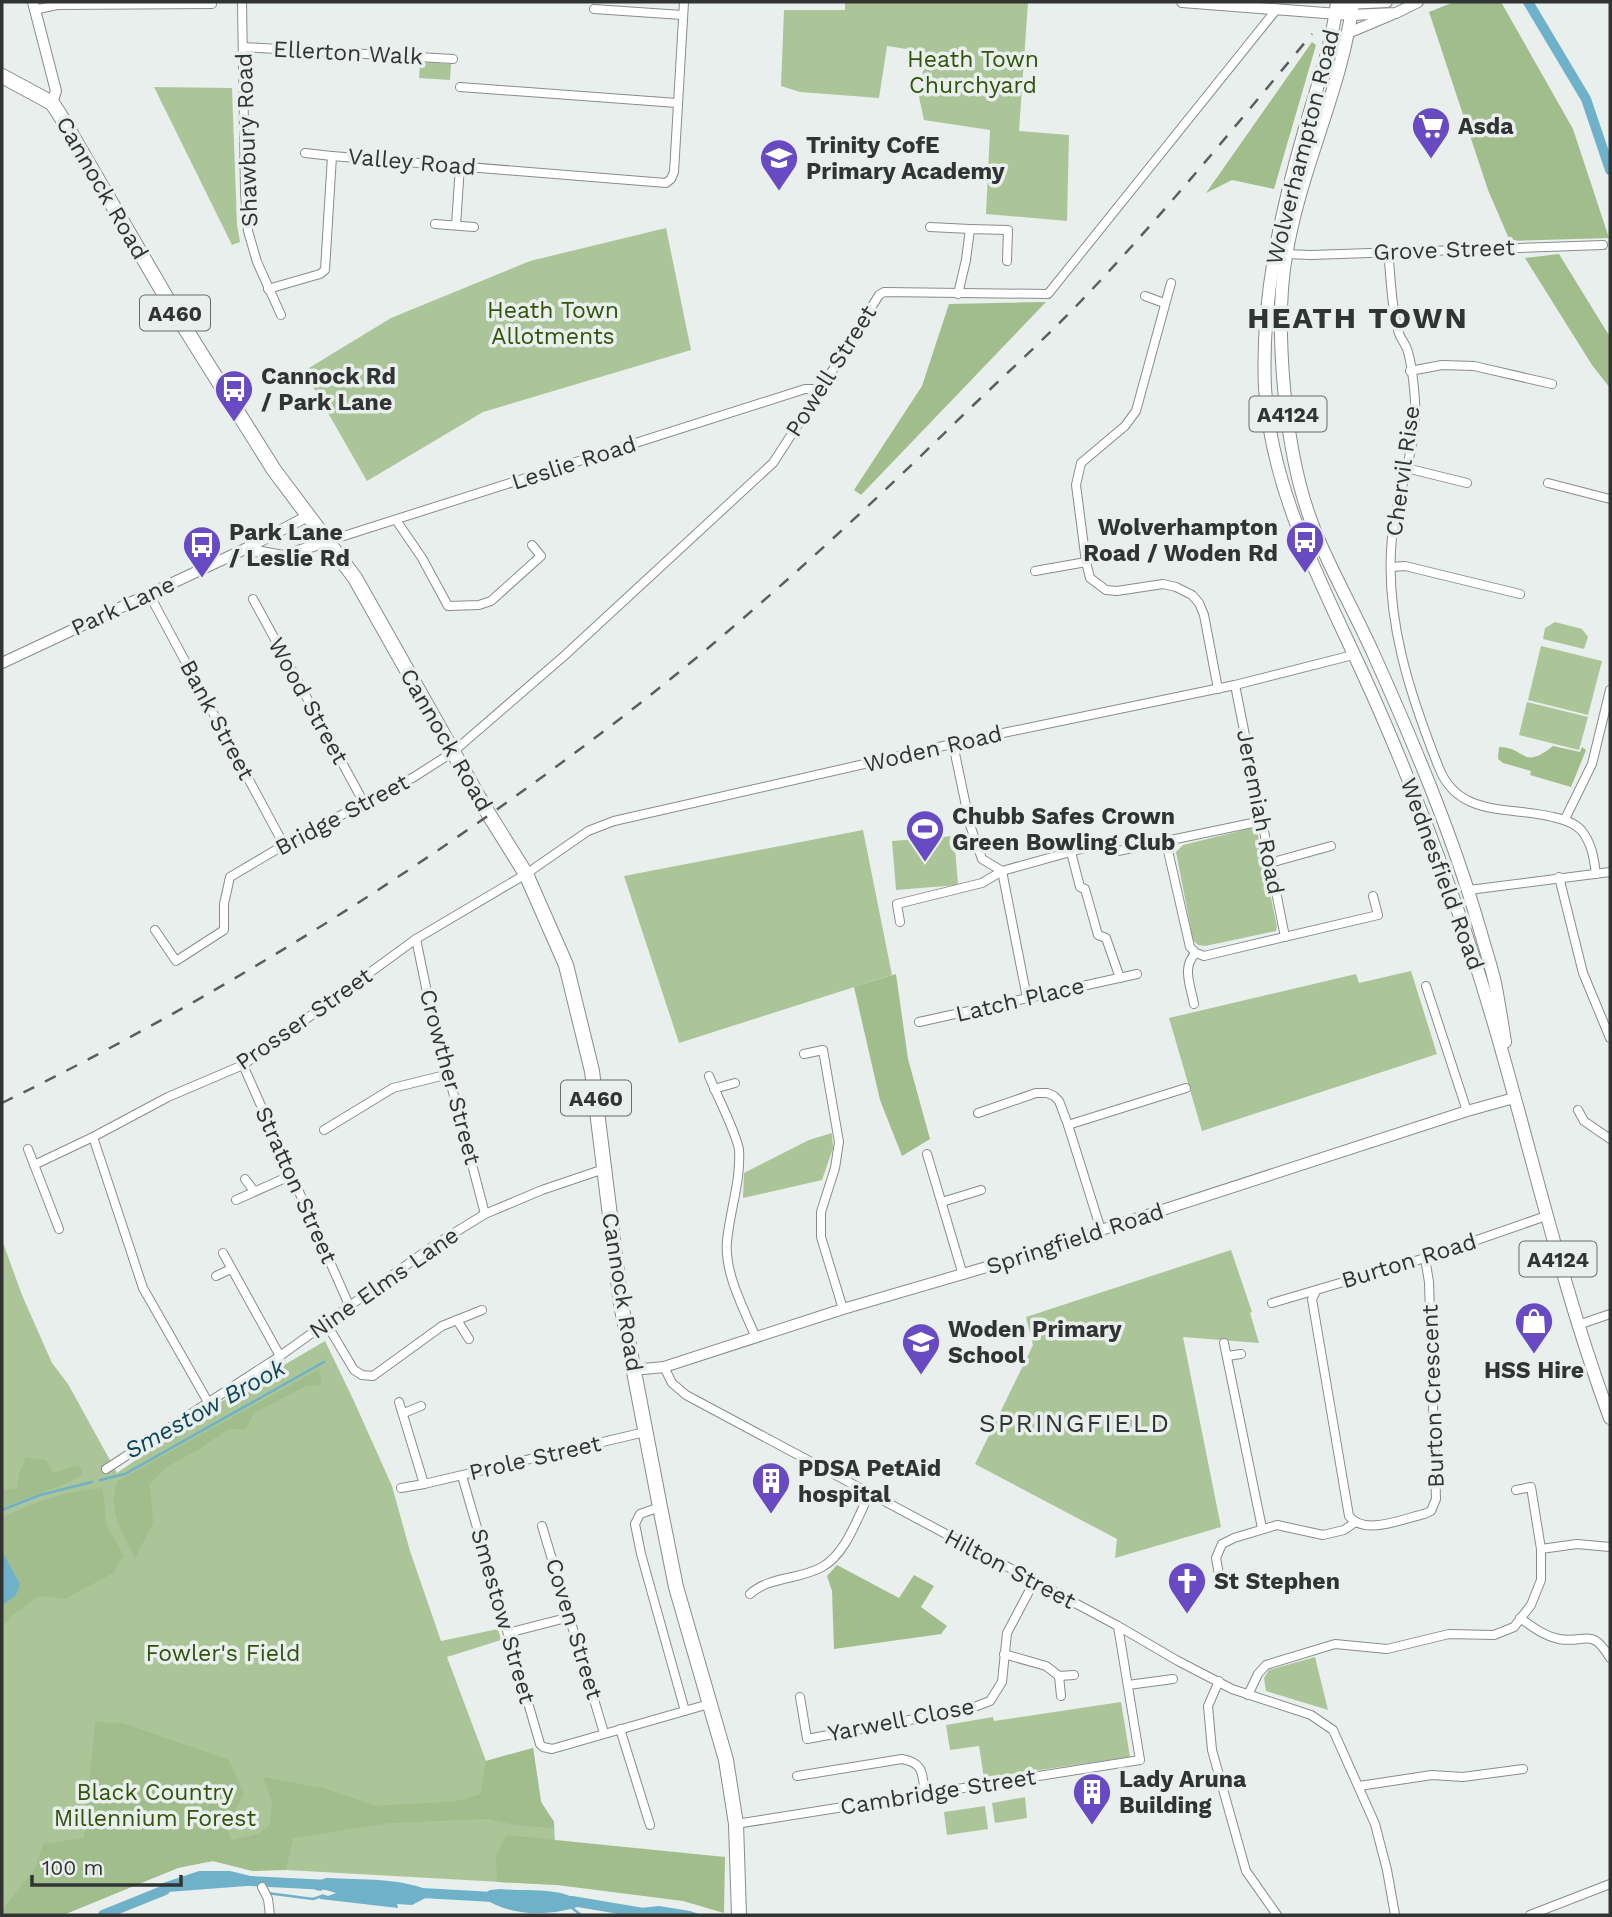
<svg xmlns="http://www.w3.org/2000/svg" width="1612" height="1917" viewBox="0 0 1612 1917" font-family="'Work Sans',sans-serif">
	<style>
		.green { fill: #abc599 }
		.forest { fill: #a1bd8c }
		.water { fill: #6fb1c8 }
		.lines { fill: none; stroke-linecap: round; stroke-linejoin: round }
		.stream { stroke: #6fb1c8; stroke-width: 2.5 }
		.canal { stroke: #6fb1c8; stroke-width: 10 }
		.street-casing { stroke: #888d8c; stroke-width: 10 }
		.secondary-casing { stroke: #888d8c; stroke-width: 12 }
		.primary-casing { stroke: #888d8c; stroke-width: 14 }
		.highway-casing { stroke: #888d8c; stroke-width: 16 }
		.street { stroke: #fff; stroke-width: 8 }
		.secondary { stroke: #fff; stroke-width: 10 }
		.primary { stroke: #fff; stroke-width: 12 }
		.highway { stroke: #fff; stroke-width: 14 }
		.rail { stroke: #5b5e5d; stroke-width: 2.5; stroke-dasharray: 12 12; stroke-linecap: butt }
		.labels { text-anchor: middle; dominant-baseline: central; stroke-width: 7; stroke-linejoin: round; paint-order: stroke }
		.shield { fill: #e9efed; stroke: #696c6c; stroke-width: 2 }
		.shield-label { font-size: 21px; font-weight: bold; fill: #323434 }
		.street-label { font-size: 23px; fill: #323434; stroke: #e9efed }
		.park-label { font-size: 23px; fill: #31530a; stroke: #e9efed }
		.poi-label { font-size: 23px; font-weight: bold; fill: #323434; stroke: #e9efed; text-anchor: start }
		.water-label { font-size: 24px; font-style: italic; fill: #0d4758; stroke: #e9efed }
		.quarter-label { font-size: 26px; letter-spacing: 2px; fill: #323434; stroke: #e9efed }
		.district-label { font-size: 30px; font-weight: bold; letter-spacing: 2px; fill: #323434; stroke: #e9efed }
	</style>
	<rect width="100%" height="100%" fill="#e9efed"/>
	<g class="green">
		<path d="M845,2h183l-9,129 50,4 -2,86 -81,-7 4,-84 -66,-10 -5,-23 7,-45 -39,-6 -8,52 -79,-6 -19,-6 3,-76h61z"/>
		<path d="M420,62l31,2 -1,16 -31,-2z"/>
		<path d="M154,87l78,1 5,137 3,17 -8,3z"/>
		<path d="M666,228l25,122 -208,62 -116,69 -63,-110 87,-53 139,-57z"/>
		<path d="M1555,622l27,7 6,8 -4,12 -41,-10 2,-11z"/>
		<path d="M1541,646l61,15 -14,54 -60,-15z"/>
		<path d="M1527,702l61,15 -9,33 -60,-15z"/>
		<path d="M1252,828l5,2 20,97 -1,4 -71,15 -7,-1 -5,-5 -17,-88 7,-7z"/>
		<path d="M863,830l29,145 -213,68 -55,-167z"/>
		<path d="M954,836l4,49 -62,5 -4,-49z"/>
		<path d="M1411,971l26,83 -235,77 -33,-113 187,-44 3,9z"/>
		<path d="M832,1133l1,15 -11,32 -79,18 1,-25 65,-33z"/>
		<path d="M2,1240l20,55 30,68 16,21 49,89 95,-66 113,-66 28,58 39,87 18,65 31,90 57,-12 3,11 -54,17 39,104 47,-13 8,54 13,20 3,63 -289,-16 -15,2 -40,-10 -31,5 -119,49h-61z"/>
		<path d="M1231,1250l21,62 -2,1 9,30 -76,-6 38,190 -106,31 2,-19 -142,-75 58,-119 -7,-28z"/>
		<path d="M1315,1657l13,53 -62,-19 -2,-13 5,-8z"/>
		<path d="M1121,1702l9,55 -146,21 -5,-32 -29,4 -4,-25 47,-8 1,4z"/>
		<path d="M1025,1797l2,21 -32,5 -3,-20z"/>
		<path d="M985,1806l3,23 -41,6 -3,-23z"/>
	</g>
	<g class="forest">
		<path d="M1454,2h47l72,127 36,109 -99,3 -22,-51 -59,-178z"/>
		<path d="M1312,42l4,3 -42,144 -42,-9 -26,13z"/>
		<path d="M1559,254l51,83v51l-18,-23 -67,-107z"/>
		<path d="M1046,302l-185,193 -7,-5 68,-104 27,-82z"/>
		<path d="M1553,746l27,6 2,-5 4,3 -15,37 -41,-12 1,-4 -28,-8 -5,-4 1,-12c27,0 23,24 54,-1z"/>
		<path d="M896,974l12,85 22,80 -28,17 -22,-56 -26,-113z"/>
		<path d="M319,1369l3,16 -16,1 -52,27 -8,16h-17l-31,21 -30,16 -18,18 3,39 -18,35c-11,-22 -30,-52 -17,-77z"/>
		<path d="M26,1457l20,3 7,13 26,-8 4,10c-26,14 -55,21 -81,33v-18l15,-2 2,-14z"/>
		<path d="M103,1488l3,36 18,32 -11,17 -48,26 -26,-3 -25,18 -12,13v-21l14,-11 4,-11 -18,-33v-33c35,-17 62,-27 101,-30z"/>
		<path d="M837,1565l62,33 15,-23 20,11 -13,21 26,19 -6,8 -107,15 -2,-58 -5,-15z"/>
		<path d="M95,1722l28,1 106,37 15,34 -17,33 4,13 27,-6 12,-9 2,-22 -9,-26 60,11 53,18 81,-5 24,-7 5,-33 47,-13 8,54 13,20v6l-39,-3 -28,-6 -96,4 -98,15 -7,32 -33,1 -40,-10 -35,7 -115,47h-61v-5l33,-41 8,-25 41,-6z"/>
		<path d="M506,1835l219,22 -1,56 -41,-12 -126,-16 -60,-3 -1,-26z"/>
	</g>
	<g class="water">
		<path d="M2,1551l18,33 -4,11 -14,11z"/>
		<path d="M199,1871h31l29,7 3,3 -4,4 -103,8 8,-10z"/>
		<path d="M326,1878c37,2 75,-1 109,15l-23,12 -15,-1 1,4 -78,-9 2,-5 6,2 8,-3 -13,-4 -2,2 -6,-1 3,-9z"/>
		<path d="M501,1889c25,3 65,-3 83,16 -34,12 -75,12 -104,-9l10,-6z"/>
		<path d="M659,1906l31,5 12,4h-66l-2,-4 6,-3z"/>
	</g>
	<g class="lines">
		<g class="stream">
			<path d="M100,1480l25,-6 199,-112"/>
			<path d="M2,1510l38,-15 52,-13"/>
			<path d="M267,1893l46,6 9,-3"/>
			<path d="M572,1908l9,7"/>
		</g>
		<g class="canal">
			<path d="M1528,2l58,97 24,71"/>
			<path d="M251,1881l78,4"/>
			<path d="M422,1893l71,4"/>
			<path d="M572,1901l83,14"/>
			<path d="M103,1915l62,-25"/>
		</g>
		<g class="street-casing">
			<g id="street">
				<path d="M242,2l3,190 3,39 9,31 24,53"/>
				<path d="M594,9l88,6"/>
				<path d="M34,10l23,-5 155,-1"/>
				<path d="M243,47l210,12"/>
				<path d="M460,87l217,16"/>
				<path d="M305,153l27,3"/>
				<path d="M435,224l39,3"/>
				<path d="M456,225l4,-59"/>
				<path d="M930,227l40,2"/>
				<path d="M1388,252c3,24 3,55 10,78 1,7 7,13 9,19 5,15 7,37 8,52 3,46 -18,90 -23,136 -8,80 18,158 47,231 20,50 70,38 114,49 9,2 21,5 28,13 11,13 13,29 15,44"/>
				<path d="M1286,254l25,1 292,-10"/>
				<path d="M1171,283l-35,128 -11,15 -44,37 -5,22 10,77 4,16 16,12 11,1 46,-7 13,3 16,8 7,8 5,12 14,74"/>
				<path d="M268,289l52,-15 5,-4 7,-114 334,27 5,-4 3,-7 10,-170"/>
				<path d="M958,294l8,-34 4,-31 38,1 -1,31"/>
				<path d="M1145,296l19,7"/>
				<path d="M1410,371l32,-6 32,1 78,18"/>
				<path d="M1406,468l61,15"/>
				<path d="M1548,483l62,16"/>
				<path d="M396,520l26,38 26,48 31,-1 12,-4 50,-45 -9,-11"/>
				<path d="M328,541l477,-152h16"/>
				<path d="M1392,567l13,-1 115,28"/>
				<path d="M1035,571l51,-9"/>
				<path d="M149,594l135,251"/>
				<path d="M253,599l111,204"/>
				<path d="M1235,685l50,252"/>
				<path d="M953,744l17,81 12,34 20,12 25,127"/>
				<path d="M1565,819l27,-55 18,-74"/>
				<path d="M1166,842l24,105 6,6 8,3 174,-41 -5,-19"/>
				<path d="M1118,851l144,-30"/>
				<path d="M1071,852l9,35 5,2 13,46 8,3 14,40"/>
				<path d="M1270,863l61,-17"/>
				<path d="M1559,877l24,96 27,65"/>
				<path d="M1469,890l141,-18"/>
				<path d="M900,922l-3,-18 85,-21 20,-12 97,-27"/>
				<path d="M155,930l21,31 48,-31v-26l6,-27 54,-32 130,-68 39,-25 111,-96 209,-193 48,-74 58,-94 5,-3 164,2 228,-284"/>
				<path d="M416,939l12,58 57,217"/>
				<path d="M1426,986l41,125"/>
				<path d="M1194,1004c-3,-17 -13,-38 2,-51"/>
				<path d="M919,1022l218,-48"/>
				<path d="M804,1054l19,-4 16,92 -4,26 -14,44v25l22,72"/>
				<path d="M243,1065l106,240"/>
				<path d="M709,1076c7,18 28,58 30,74 2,31 -9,60 -12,91 -3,32 17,68 29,97"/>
				<path d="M714,1089l21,-6"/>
				<path d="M1578,1110l6,11 26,18"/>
				<path d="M978,1113l58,-20h11l7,3 5,5 9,24 33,105"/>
				<path d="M1068,1125l118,-37"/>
				<path d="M324,1130l69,-42 56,-14"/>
				<path d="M93,1137l50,151 65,114"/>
				<path d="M28,1149l31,80"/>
				<path d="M927,1154l36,121"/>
				<path d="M34,1165l59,-28 75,-40 75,-32 173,-126 110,-65 62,-43 26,-10 360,-82 261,-54 118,-30"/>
				<path d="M245,1179l9,12"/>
				<path d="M236,1200l56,-25"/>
				<path d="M942,1202l39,-12"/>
				<path d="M223,1253l57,103"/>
				<path d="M216,1276l15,-7"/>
				<path d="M1316,1291l-4,8 37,217c15,20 53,3 75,-2l7,-3 5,-12 -7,-217 -4,-24"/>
				<path d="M1272,1303l153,-45 121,-42"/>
				<path d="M457,1320l12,19"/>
				<path d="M326,1323l28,47 8,5 11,1 69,-50 40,-16"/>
				<path d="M1578,1325l32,-11"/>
				<path d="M1224,1343l38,185"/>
				<path d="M1227,1356l14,-2"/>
				<path d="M664,1367l8,16 14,12 432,231 60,35 54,28 79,26 22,15 42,94 12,46 8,45"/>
				<path d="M399,1402l25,82 221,-52"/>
				<path d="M404,1413l17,-7"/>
				<path d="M106,1469l174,-113 153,-110 52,-32 57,-24 62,-21"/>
				<path d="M462,1476l78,268 3,3 9,2 157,-45"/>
				<path d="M401,1488l23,-4"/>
				<path d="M660,1507l-20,7 -5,10 6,30 44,157"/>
				<path d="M542,1526l62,207"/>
				<path d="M1541,1549l36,-5 33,3"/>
				<path d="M1220,1580l-4,-22 6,-14 12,-6 43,-13 46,10 21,-5 10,-7"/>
				<path d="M750,1594c20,-18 49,-14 72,-27 24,-13 35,-49 47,-72"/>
				<path d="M1520,1618c13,9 24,18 39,21 27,5 32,-13 51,19"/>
				<path d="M508,1633l62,-16"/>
				<path d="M1004,1654l42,12 13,10 15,-1"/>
				<path d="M1059,1676l2,20"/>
				<path d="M1219,1681l-11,25 4,44 34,121 31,44"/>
				<path d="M1128,1685l45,-6"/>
				<path d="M1248,1695l10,-21 8,-9 69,-21 52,5 62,-15 45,1 20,-8 17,-22 10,-25v-31l-10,-62 -15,3"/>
				<path d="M800,1697l7,42 162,-30 21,-8 12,-19 5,-49 27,-51"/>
				<path d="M620,1729l30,96"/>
				<path d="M797,1776l105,-17c23,4 20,16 23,36"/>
				<path d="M1359,1786l73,-11 31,2 60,-8"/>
				<path d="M736,1824l404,-64 -22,-134"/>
				<path d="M262,1887l6,12 2,16"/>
				<path d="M1530,1915l80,-31"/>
			</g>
		</g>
		<g class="secondary-casing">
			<g id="secondary">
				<path d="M33,2l23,89 -4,12"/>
				<path d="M1182,2l169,13 45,-2 22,-11"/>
				<path d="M1336,13l10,-9 41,-2"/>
				<path d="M1348,33l43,-18"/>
				<path d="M245,549l38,7 45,-15"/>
				<path d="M2,663l243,-114 63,-33"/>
				<path d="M633,1370l31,-3 179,-58 219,-64 39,-15 366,-119 47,-13"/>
			</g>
		</g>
		<g class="primary-casing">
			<g id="primary">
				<path d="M1337,2c-5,44 -21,87 -33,130 -24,84 -43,168 -39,256 6,103 57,196 99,288 33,72 62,146 89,221 62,171 94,351 157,521"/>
				<path d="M1353,2c-11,87 -53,167 -67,254 -7,39 -6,80 -3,120 4,53 13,111 34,160 17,40 39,79 57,119 40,89 79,181 106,275 5,18 11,35 15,53 4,20 7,40 10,59"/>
			</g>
		</g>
		<g class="highway-casing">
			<path id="highway" d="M2,76l50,27 8,12 113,194 101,161 81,108 128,227 43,69 40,91 26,106 29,233 39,203 16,80 50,173 10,64 3,91"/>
		</g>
		<use href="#street" class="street"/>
		<use href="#secondary" class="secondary"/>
		<use href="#primary" class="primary"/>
		<use href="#highway" class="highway"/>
		<path class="rail" d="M2,1103c207,-101 406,-224 590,-363 130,-97 251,-208 367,-321 41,-40 84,-78 123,-119 81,-85 155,-176 230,-266"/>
	</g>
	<defs>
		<g id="supermarket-pin" transform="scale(2.0125)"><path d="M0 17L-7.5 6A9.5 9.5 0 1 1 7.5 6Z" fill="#684ac3" stroke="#e9efed"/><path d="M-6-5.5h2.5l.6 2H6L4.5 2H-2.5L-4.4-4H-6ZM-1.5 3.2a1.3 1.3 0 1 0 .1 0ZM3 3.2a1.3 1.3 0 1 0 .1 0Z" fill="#fff"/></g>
		<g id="school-pin" transform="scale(2.0125)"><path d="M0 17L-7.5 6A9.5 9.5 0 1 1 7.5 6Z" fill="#684ac3" stroke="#e9efed"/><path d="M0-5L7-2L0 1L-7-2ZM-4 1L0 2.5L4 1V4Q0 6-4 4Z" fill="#fff"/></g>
		<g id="bus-pin" transform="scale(2.0125)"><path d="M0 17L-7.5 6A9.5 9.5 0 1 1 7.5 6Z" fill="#684ac3" stroke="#e9efed"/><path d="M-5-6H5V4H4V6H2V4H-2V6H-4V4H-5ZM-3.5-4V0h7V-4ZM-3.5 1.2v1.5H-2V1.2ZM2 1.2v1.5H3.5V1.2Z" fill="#fff"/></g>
		<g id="stadium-pin" transform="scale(2.0125)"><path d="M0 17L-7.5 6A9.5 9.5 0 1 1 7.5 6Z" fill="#684ac3" stroke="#e9efed"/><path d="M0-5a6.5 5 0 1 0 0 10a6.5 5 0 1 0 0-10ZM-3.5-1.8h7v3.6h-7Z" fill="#fff"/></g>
		<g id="shop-pin" transform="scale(2.0125)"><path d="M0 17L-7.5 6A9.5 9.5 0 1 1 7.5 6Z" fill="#684ac3" stroke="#e9efed"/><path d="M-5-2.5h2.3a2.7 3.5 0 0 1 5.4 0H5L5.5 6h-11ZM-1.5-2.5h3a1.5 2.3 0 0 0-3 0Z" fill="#fff"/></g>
		<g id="building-pin" transform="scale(2.0125)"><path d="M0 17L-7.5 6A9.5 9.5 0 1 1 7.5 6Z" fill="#684ac3" stroke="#e9efed"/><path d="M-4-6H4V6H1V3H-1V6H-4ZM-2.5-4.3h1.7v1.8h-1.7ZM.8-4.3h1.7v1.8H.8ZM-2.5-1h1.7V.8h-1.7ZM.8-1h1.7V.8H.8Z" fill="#fff"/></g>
		<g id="church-pin" transform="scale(2.0125)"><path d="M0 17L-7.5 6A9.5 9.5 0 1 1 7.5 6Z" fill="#684ac3" stroke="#e9efed"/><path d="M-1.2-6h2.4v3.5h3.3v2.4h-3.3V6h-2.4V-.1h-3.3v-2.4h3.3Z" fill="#fff"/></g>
	</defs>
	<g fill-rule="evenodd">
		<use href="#supermarket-pin" x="1431" y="126"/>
		<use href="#school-pin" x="779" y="158"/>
		<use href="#bus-pin" x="234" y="389"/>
		<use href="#bus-pin" x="1305" y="540"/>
		<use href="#bus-pin" x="202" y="545"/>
		<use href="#stadium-pin" x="925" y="829"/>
		<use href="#shop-pin" x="1534" y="1321"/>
		<use href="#school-pin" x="921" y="1342"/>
		<use href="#building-pin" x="771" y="1481"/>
		<use href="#church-pin" x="1187" y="1581"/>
		<use href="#building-pin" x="1092" y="1792"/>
	</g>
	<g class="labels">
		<g class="shield">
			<rect x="140" y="295.5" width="70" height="35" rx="5"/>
			<rect x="1249.5" y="396.5" width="77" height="35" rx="5"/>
			<rect x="561" y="1080.5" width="70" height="35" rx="5"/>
			<rect x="1519.5" y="1241.5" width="77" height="35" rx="5"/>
		</g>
		<g class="shield-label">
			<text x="175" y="313">A460</text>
			<text x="1288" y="414">A4124</text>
			<text x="596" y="1098">A460</text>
			<text x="1558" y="1259">A4124</text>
		</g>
		<g class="street-label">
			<text transform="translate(348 53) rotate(3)">Ellerton Walk</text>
			<text transform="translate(247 140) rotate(-92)">Shawbury Road</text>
			<text transform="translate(1303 147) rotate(-76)">Wolverhampton Road</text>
			<text transform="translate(412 162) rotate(5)">Valley Road</text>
			<text transform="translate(102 188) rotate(60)">Cannock Road</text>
			<text transform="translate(1444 250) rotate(-2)">Grove Street</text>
			<text transform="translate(831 371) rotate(-58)">Powell Street</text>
			<text transform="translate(574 463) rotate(-18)">Leslie Road</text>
			<text transform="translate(1403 471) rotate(-82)">Chervil Rise</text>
			<text transform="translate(123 606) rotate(-25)">Park Lane</text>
			<text transform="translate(308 701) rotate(61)">Wood Street</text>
			<text transform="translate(217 720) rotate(62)">Bank Street</text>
			<text transform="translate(446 740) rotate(60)">Cannock Road</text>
			<text transform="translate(933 749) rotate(-13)">Woden Road</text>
			<text transform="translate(1260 812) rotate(79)">Jeremiah Road</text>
			<text transform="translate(342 815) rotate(-28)">Bridge Street</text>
			<text transform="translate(1442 874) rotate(70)">Wednesfield Road</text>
			<text transform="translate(1020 1000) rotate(-13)">Latch Place</text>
			<text transform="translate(304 1019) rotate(-35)">Prosser Street</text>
			<text transform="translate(450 1077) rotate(75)">Crowther Street</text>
			<text transform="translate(296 1185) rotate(66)">Stratton Street</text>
			<text transform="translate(1075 1239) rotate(-18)">Springfield Road</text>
			<text transform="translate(1409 1261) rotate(-17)">Burton Road</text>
			<text transform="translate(384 1283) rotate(-35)">Nine Elms Lane</text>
			<text transform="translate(622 1292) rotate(81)">Cannock Road</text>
			<text transform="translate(1433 1396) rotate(-92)">Burton Crescent</text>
			<text transform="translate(535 1458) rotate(-13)">Prole Street</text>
			<text transform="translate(1010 1569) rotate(28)">Hilton Street</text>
			<text transform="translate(503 1616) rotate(74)">Smestow Street</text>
			<text transform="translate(574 1629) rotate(73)">Coven Street</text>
			<text transform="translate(901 1720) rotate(-11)">Yarwell Close</text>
			<text transform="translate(938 1792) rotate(-9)">Cambridge Street</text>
		</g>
		<g class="park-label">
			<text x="973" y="59">Heath Town<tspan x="973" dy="26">Churchyard</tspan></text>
			<text x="553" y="310">Heath Town<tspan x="553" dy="26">Allotments</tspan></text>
			<text x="223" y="1653">Fowler's Field</text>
			<text x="155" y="1792">Black Country<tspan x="155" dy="26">Millennium Forest</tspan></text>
		</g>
		<g class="poi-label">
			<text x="1458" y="126">Asda</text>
			<text x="806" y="145">Trinity CofE<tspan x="806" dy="26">Primary Academy</tspan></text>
			<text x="261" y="376">Cannock Rd<tspan x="261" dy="26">/ Park Lane</tspan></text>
			<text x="1278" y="527" text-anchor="end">Wolverhampton<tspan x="1278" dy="26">Road / Woden Rd</tspan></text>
			<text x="229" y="532">Park Lane<tspan x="229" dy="26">/ Leslie Rd</tspan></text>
			<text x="952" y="816">Chubb Safes Crown<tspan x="952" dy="26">Green Bowling Club</tspan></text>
			<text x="948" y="1329">Woden Primary<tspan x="948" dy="26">School</tspan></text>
			<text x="1534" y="1370" text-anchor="middle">HSS Hire</text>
			<text x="798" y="1468">PDSA PetAid<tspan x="798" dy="26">hospital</tspan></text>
			<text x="1214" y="1581">St Stephen</text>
			<text x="1119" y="1779">Lady Aruna<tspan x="1119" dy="26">Building</tspan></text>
		</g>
		<g class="water-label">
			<text transform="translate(205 1409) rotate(-29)">Smestow Brook</text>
		</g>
		<g class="quarter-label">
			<text x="1075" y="1423">SPRINGFIELD</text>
		</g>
		<g class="district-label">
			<text x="1358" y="317">HEATH TOWN</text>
		</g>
	</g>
	<rect width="1612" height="1917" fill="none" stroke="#323434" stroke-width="7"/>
	<path d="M32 1875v10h149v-10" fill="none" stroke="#323434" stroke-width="3.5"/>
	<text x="42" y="1875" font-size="21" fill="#323434" stroke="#e9efed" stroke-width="5" paint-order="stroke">100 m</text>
</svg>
